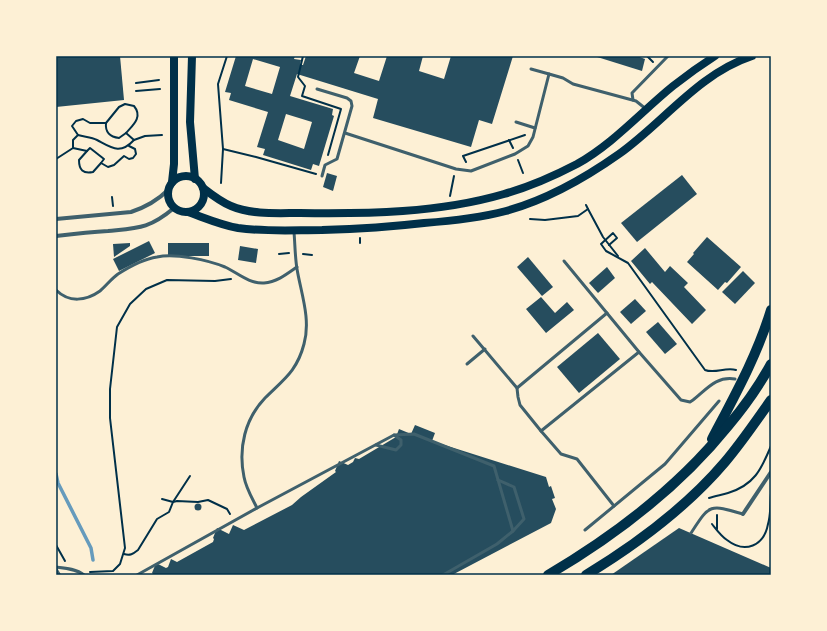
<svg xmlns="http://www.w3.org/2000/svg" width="827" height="631" viewBox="0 0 827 631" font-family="Rubik,sans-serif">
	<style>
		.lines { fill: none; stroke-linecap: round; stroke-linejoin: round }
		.stream { stroke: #669bbc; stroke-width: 3.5 }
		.building { fill: #264d5e; fill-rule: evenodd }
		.path { stroke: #003049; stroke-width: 2 }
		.service { stroke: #3f606c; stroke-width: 3 }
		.minor { stroke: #3f606c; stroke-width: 4 }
		.secondary { stroke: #003049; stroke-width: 8 }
		.primary { stroke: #003049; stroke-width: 10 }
		.neatline { fill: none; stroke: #003049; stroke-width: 1.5 }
	</style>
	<rect width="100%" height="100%" fill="#fdf0d5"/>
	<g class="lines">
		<path class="stream" d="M56,474l2,9 33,65 2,12"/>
	</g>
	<g class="building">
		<path d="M56,56h64l4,44 -68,7z"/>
		<path d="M236,56h59l-1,3 7,1 -1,5h3l3,-9h54l-6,17 25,8 8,-25h36l-4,15 25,8 7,-23h62l-21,68 -13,-4 -8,27 -98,-29 5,-19 -81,-25 -7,22 43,13 -1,6 2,1 -15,50 -6,-2 -2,6 -48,-15 2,-6 -8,-2 11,-35 -39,-12 2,-7 -6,-1zM253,59l27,8 -8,27 -27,-8zM286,114l26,8 -8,27 -26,-9z"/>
		<path d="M594,56h43l8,3 -3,12z"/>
		<path d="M327,173l10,3 -4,15 -10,-4z"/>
		<path d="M682,175l15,19 -60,48 -16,-19z"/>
		<path d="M707,237l34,30 -14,16 -2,-1 -7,8 -31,-28 7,-8 -1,-1z"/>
		<path d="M149,241l6,12 -36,18 -6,-12z"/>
		<path d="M130,243v3l-16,11 -1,-13z"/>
		<rect x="168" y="243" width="41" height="13"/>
		<path d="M240,246l18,3 -2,14 -18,-3z"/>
		<path d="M645,248l20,24 5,-6 18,17 -4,4 22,23 -14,14 -40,-42 -2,2 -19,-23z"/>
		<path d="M528,257l25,30 -11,9 -25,-29z"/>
		<path d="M607,267l8,11 -17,15 -9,-10z"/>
		<path d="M743,271l12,12 -20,21 -13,-12z"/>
		<path d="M541,297l14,16 12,-11 7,8 -28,23 -20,-24z"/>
		<path d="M635,299l11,12 -15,13 -11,-12z"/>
		<path d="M658,322l19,22 -12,10 -19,-22z"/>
		<path d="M598,333l22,26 -41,34 -22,-26z"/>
		<path d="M415,425l20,8 -3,8 114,36 3,10 2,-1 4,12 -3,1 4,10 -5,14 -99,52h-300l1,-1 -1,-1 4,-10 10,5 2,-1 3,-8 6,3 36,-20 1,-3 -1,-1 4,-10 12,6 4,-9 11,5 48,-25 9,-8 35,-25 -1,-1 4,-10 9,4 5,-3 2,-4 4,1 37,-22 3,-8 12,5z"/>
		<circle cx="198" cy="507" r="3.5"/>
		<path d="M679,528l92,40v7h-160z"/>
	</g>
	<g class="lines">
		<g class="path">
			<path d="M227,56l-9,28 5,65 33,8 60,17"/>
			<path d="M303,56l-5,21 7,9 -3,10 39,13 -13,46"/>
			<path d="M647,56l6,6"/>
			<path d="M136,83l23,-3"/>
			<path d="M136,91l24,-2"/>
			<path d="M106,123c-1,9 4,14 13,15l7,-5"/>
			<path d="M78,135c6,2 13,2 19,5 15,8 23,15 37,0"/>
			<path d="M509,140l4,8"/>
			<path d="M73,148l14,3 3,-3 14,11 -3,4 7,4 6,-2 10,-9 5,3 4,-1 3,-4 -1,-5 -6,-3"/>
			<path d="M87,151l-8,9c0,10 4,14 14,12l8,-9"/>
			<path d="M56,159l17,-11v-8l5,-5 -6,-9 4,-5 7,-2 7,4h16l13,-16 6,-3 9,2c9,11 -1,19 -8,27l8,7 11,-4 17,-1"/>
			<path d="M518,160l5,13"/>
			<path d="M466,162l-3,-6 62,-21"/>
			<path d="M221,183l2,-34"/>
			<path d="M450,196l4,-20"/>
			<path d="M112,197l1,9"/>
			<path d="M588,209l15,28 15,19"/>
			<path d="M530,219l15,1 33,-4 10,-7 -2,-4"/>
			<path d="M360,238v5"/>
			<path d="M609,245l8,-7 -4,-5 -12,11 5,7 22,12 77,107c10,4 20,-3 31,0"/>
			<path d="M279,254l10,-1"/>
			<path d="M303,254l9,1"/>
			<path d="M709,498c6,-2 12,-3 19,-5 26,-8 33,-23 43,-47"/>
			<path d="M162,499l11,3 17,-26"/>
			<path d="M717,515v14"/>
			<path d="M712,524c4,5 9,12 15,16 18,14 37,6 41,-16 3,-10 2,-21 3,-31"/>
			<path d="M56,545l9,16"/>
			<path d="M124,554c6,2 9,0 14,-4l19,-31 12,-7 4,-10 4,-1 21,1 10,-2 19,9 3,5"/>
			<path d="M90,572l23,-1 7,-7 5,-16 -15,-130v-29l7,-62 13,-23 16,-15 21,-9 48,1 16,-2"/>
		</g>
		<g class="service">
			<path d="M531,69l18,5"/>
			<path d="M317,89l30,9 4,3 1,5 -15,53 -12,6 -3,11"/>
			<path d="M633,100l-1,-7 36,-37"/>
			<path d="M516,122l19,6"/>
			<path d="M345,133l111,36 15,2 44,-17 13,-8 5,-9 16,-63 14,4 10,6 63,17 10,8"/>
			<path d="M564,261l75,91 42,48 9,2 3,-2c14,-11 23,-24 42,-21"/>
			<path d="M56,290c13,13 30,11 44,1 6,-5 11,-12 18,-17 11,-7 25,-15 39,-17 18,-4 51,3 68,10 13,6 24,17 39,16 13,-1 23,-9 33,-16"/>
			<path d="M473,336l44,52 1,9 2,8 21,26 20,23 16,5 37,47"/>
			<path d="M467,364l18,-15"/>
			<path d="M517,388l90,-75"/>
			<path d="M541,431l98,-79"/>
			<path d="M376,445l20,5 5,-5v-5l-7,-5"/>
			<path d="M498,480l16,7 10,32 -11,12"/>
			<path d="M257,508c-5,-10 -11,-20 -13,-31 -6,-29 1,-58 21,-79 19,-19 32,-27 39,-54 7,-25 -3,-51 -7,-75 -2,-12 -2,-25 -3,-37"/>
			<path d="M585,530l80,-66 54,-63"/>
			<path d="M691,533c19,-29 18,-29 52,-19"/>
			<path d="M56,567c9,1 21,2 28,8"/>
			<path d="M137,575l120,-67 137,-73 20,-1 80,32 19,65 -16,13 -54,31"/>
		</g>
		<g class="minor">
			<path d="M56,219l75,-7c15,-5 26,-11 37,-22"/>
			<path d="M56,236c17,-2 35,-4 52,-5 30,-3 41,-2 66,-23"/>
			<path d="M743,514l28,-42"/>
			<path d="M56,570l3,5"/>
		</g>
		<g class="secondary">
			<path d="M192,56l-2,66 5,57"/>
			<circle cx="186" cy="194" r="18"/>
			<path d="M172,182l2,-18v-108"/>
			<path d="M203,188c9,7 18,14 28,18 21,9 47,7 69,7 67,1 139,0 204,-19 25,-7 50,-18 73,-30 36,-20 65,-53 96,-78 14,-11 28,-21 42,-30"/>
			<path d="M188,212c17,6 33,13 50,16 28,4 56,2 84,2 34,-1 68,-3 102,-7 27,-2 55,-5 82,-12 40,-11 79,-33 113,-57 45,-32 79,-80 133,-98"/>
		</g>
		<g class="primary">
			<path d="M712,439c22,-42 45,-83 59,-129"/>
			<path d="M548,575c68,-40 130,-87 180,-149 16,-19 31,-40 43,-62"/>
			<path d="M586,575c51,-31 100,-67 139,-113 17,-20 31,-41 46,-62"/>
		</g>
	</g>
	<rect width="827" height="631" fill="none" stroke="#fdf0d5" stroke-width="114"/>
	<rect x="57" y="57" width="713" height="517" class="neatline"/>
</svg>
